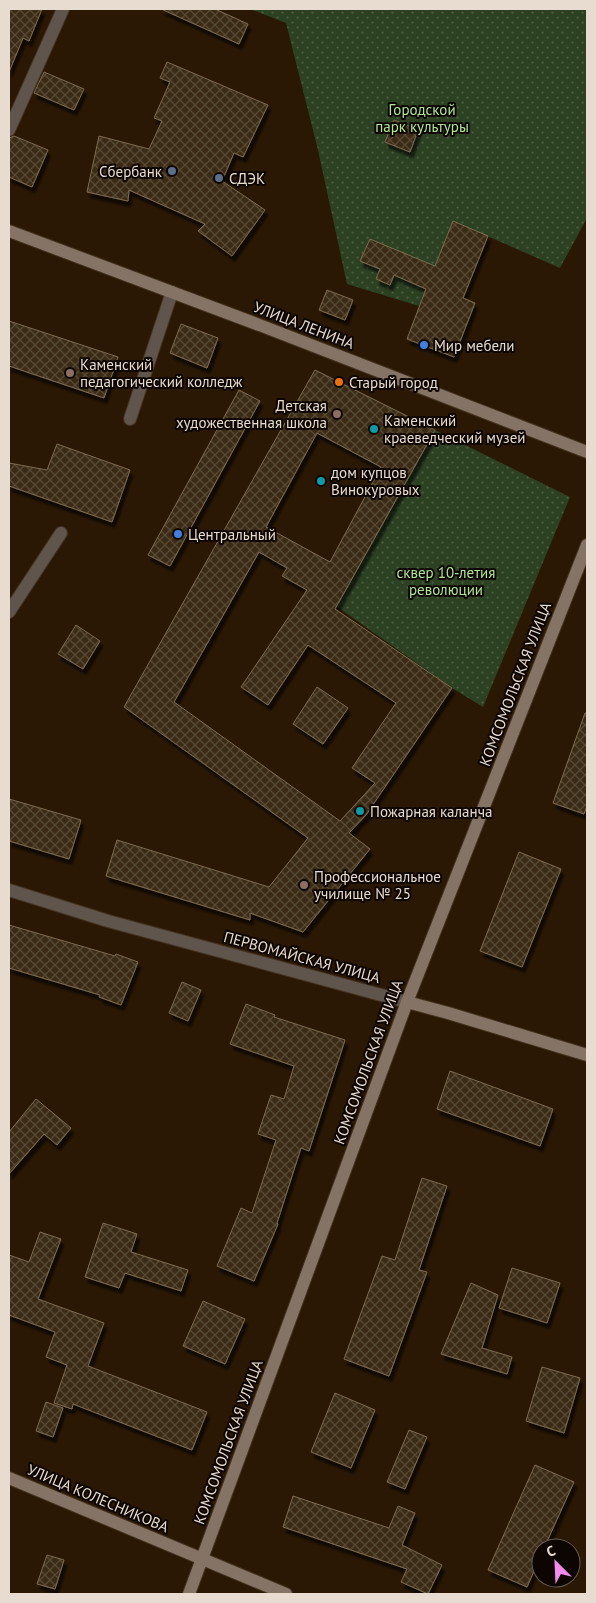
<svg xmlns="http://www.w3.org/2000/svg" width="596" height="1603" viewBox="0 0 596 1603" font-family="'PT Sans',sans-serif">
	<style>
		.park { fill: url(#park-dots) }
		.building { fill: url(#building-cross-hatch); stroke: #7d6b51; fill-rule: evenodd; filter: url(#shadow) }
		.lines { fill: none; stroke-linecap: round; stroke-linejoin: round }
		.street-casing { stroke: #453320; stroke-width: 14 }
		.secondary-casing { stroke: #453320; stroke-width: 14 }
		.street { stroke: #5f554c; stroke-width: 12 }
		.secondary { stroke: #857466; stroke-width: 12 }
		.service-dot { fill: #5c6f8a; stroke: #0c0501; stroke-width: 2 }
		.shop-dot { fill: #3f7fe0; stroke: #0c0501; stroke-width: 2 }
		.education-dot { fill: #8d6e63; stroke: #0c0501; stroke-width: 2 }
		.food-dot { fill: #e8710a; stroke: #0c0501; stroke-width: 2 }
		.culture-dot { fill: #0f9aa8; stroke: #0c0501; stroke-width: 2 }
		.labels { text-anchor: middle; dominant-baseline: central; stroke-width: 4; stroke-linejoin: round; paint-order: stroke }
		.park-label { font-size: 15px; fill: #afe595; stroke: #0c0501 }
		.poi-label { font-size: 15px; fill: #e8dbcf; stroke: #0c0501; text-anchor: start }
		.street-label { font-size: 15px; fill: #e8dbcf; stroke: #0c0501 }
	</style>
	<defs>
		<pattern id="park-dots" width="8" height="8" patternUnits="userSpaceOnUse" patternTransform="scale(1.25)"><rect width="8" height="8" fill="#2c4122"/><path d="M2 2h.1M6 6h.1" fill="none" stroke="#4b5c41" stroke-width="1.8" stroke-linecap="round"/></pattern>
		<pattern id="building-cross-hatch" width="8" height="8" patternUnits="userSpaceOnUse" patternTransform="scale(1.25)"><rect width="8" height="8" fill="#3b2b14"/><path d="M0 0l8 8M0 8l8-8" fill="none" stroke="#574935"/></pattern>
		<filter id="shadow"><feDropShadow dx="3" dy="5.5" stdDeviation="1" flood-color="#0009"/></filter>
	</defs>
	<rect width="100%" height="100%" fill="#2a1804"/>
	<g class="park">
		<path d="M250,9h337v209l-27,50 -107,-47 -34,85 -72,-22 -29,-134 -32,-127z"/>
		<path d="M435,430l135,67 -87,210 -31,-19 -116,-82z"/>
	</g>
	<g class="building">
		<path d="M9,9h33l-13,32 -6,-3 -14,34z"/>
		<path d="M161,9h54l33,15 -9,20z"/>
		<path d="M167,62l101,43 -25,52 -9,-4 -12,28 43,29 -33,46 -34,-25 7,-7 -76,-34 -1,11 -41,-9 12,-56 50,13 13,-28 -8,-3 16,-36 -10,-4z"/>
		<path d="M44,72l40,17 -10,21 -40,-17z"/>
		<path d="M394,120l24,10 -8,22 -25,-10z"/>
		<path d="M14,136l34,14 -16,37 -23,-10v-39z"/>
		<path d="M453,221l35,15 -25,62 12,5 -21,54 -47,-18 19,-50 -32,-14 -4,10 -14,-6 4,-10 -20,-8 10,-22 65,27z"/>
		<path d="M327,290l26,10 -8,20 -26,-10z"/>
		<path d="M9,321l109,36 -14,41 -95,-32z"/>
		<path d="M181,324l37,14 -11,30 -37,-15z"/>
		<path d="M315,370l120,60 -100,179 117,79 -86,127 -17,18 21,16 -67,83 -53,-19v7l-144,-44 11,-36 152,47 39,-49 -184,-131zM317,433l64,34 -51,95 -64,-35zM259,552l28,16 -5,8 25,14 -66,97 27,18 40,-60 88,58 -44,65 23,15 -35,38 -166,-119z"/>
		<path d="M239,390l21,11 -90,165 -22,-11z"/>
		<path d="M57,444l73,26 -18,52 -103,-36v-23l38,7z"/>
		<path d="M76,625l24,16 -17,28 -25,-15z"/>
		<path d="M317,687l31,21 -25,36 -30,-20z"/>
		<path d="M585,713h2v93l-3,8 -31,-11z"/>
		<path d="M9,799l72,21 -12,39 -60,-18z"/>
		<path d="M519,852l42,17 -39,98 -42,-16z"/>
		<path d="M9,925l106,31 1,-2 22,8 -17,43 -22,-8 1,-2 -91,-27z"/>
		<path d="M182,982l19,8 -13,31 -19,-8z"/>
		<path d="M246,1004l29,11 -1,2 71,23 -36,111 -8,-3 -24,75 1,1 -24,57 -37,-15 24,-58 11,5 24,-73 -18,-6 13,-39 13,4 10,-33 -64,-22z"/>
		<path d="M450,1071l103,38 -13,37 -103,-37z"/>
		<path d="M36,1099l35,29 -14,17 -13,-11 -35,40v-42z"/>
		<path d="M422,1178l25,8 -28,84 8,2 -38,104 -45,-17 38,-103 13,4z"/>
		<path d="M103,1223l34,11 -6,18 57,18 -7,21 -56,-18 -6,15 -34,-11z"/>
		<path d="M40,1232l21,7 -23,60 66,24 -16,43 119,46 -15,38 -119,-46 -1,5 -18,-6 13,-38 -21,-8 9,-25 -46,-17v-60l20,7z"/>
		<path d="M512,1268l48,15 -13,40 -48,-15z"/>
		<path d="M471,1283l27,12 -16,53 30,9 -5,17 -66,-20z"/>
		<path d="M203,1301l42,18 -20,45 -42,-18z"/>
		<path d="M542,1367l38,11 -16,55 -38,-12z"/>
		<path d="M335,1393l40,17 -24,58 -40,-16z"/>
		<path d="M46,1402l17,6 -10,29 -17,-6z"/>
		<path d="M409,1430l18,7 -22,52 -18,-7z"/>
		<path d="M535,1465l39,17 -30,66h-3v7l-14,32 -39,-17z"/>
		<path d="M293,1496l96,32 9,-22 17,7 -13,32 40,20 -14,29 -27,-12 6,-13 -124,-42z"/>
		<path d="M47,1555l17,5 -9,29 -18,-5z"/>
	</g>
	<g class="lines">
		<g class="street-casing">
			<g id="street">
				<path d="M9,130l54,-121"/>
				<path d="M130,419l42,-127"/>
				<path d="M9,612l52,-79"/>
				<path d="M9,890l99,31 299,81"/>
			</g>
		</g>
		<g class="secondary-casing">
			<g id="secondary">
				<path d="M9,231l253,95 325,126"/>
				<path d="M407,1002l41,11 139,42"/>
				<path d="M9,1478l277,116"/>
				<path d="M189,1594l218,-592 180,-457"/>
			</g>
		</g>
		<use href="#street" class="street"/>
		<use href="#secondary" class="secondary"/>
	</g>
	<g class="service-dot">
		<circle cx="172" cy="171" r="5"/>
		<circle cx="219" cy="178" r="5"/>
	</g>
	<g class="shop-dot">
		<circle cx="424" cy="345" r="5"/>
		<circle cx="178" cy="534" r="5"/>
	</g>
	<g class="education-dot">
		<circle cx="70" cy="373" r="5"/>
		<circle cx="337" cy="414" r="5"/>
		<circle cx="304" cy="885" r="5"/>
	</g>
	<circle class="food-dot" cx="339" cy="382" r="5"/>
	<g class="culture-dot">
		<circle cx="374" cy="429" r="5"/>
		<circle cx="321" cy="481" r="5"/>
		<circle cx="360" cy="811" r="5"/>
	</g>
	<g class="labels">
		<g class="park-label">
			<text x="422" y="109">Городской<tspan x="422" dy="17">парк культуры</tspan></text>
			<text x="446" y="572">сквер 10-летия<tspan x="446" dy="17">революции</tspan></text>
		</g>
		<g class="poi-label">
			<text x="162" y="171" text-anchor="end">Сбербанк</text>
			<text x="229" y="178">СДЭК</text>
			<text x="434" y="345">Мир мебели</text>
			<text x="80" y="364">Каменский<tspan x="80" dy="17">педагогический колледж</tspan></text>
			<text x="349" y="382">Старый город</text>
			<text x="327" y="405" text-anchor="end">Детская<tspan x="327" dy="17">художественная школа</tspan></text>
			<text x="384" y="420">Каменский<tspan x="384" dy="17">краеведческий музей</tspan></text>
			<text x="331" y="472">дом купцов<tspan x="331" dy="17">Винокуровых</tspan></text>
			<text x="188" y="534">Центральный</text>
			<text x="370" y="811">Пожарная каланча</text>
			<text x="314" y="876">Профессиональное<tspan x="314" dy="17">училище № 25</tspan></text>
		</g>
		<g class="street-label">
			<text transform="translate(304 325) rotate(21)">УЛИЦА ЛЕНИНА</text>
			<text transform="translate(515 684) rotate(-69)">КОМСОМОЛЬСКАЯ УЛИЦА</text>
			<text transform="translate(302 957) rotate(15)">ПЕРВОМАЙСКАЯ УЛИЦА</text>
			<text transform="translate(368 1062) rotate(-70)">КОМСОМОЛЬСКАЯ УЛИЦА</text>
			<text transform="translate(228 1442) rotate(-70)">КОМСОМОЛЬСКАЯ УЛИЦА</text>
			<text transform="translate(98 1498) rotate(23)">УЛИЦА КОЛЕСНИКОВА</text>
		</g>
	</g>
	<rect width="596" height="1603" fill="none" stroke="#e8dbcf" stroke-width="20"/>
	<g transform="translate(556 1563) rotate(336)"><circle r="24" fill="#0c0501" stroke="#645b53"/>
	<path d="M0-4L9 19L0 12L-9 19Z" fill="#f489f0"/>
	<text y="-8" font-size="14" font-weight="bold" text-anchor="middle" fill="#e8dbcf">С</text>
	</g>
</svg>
